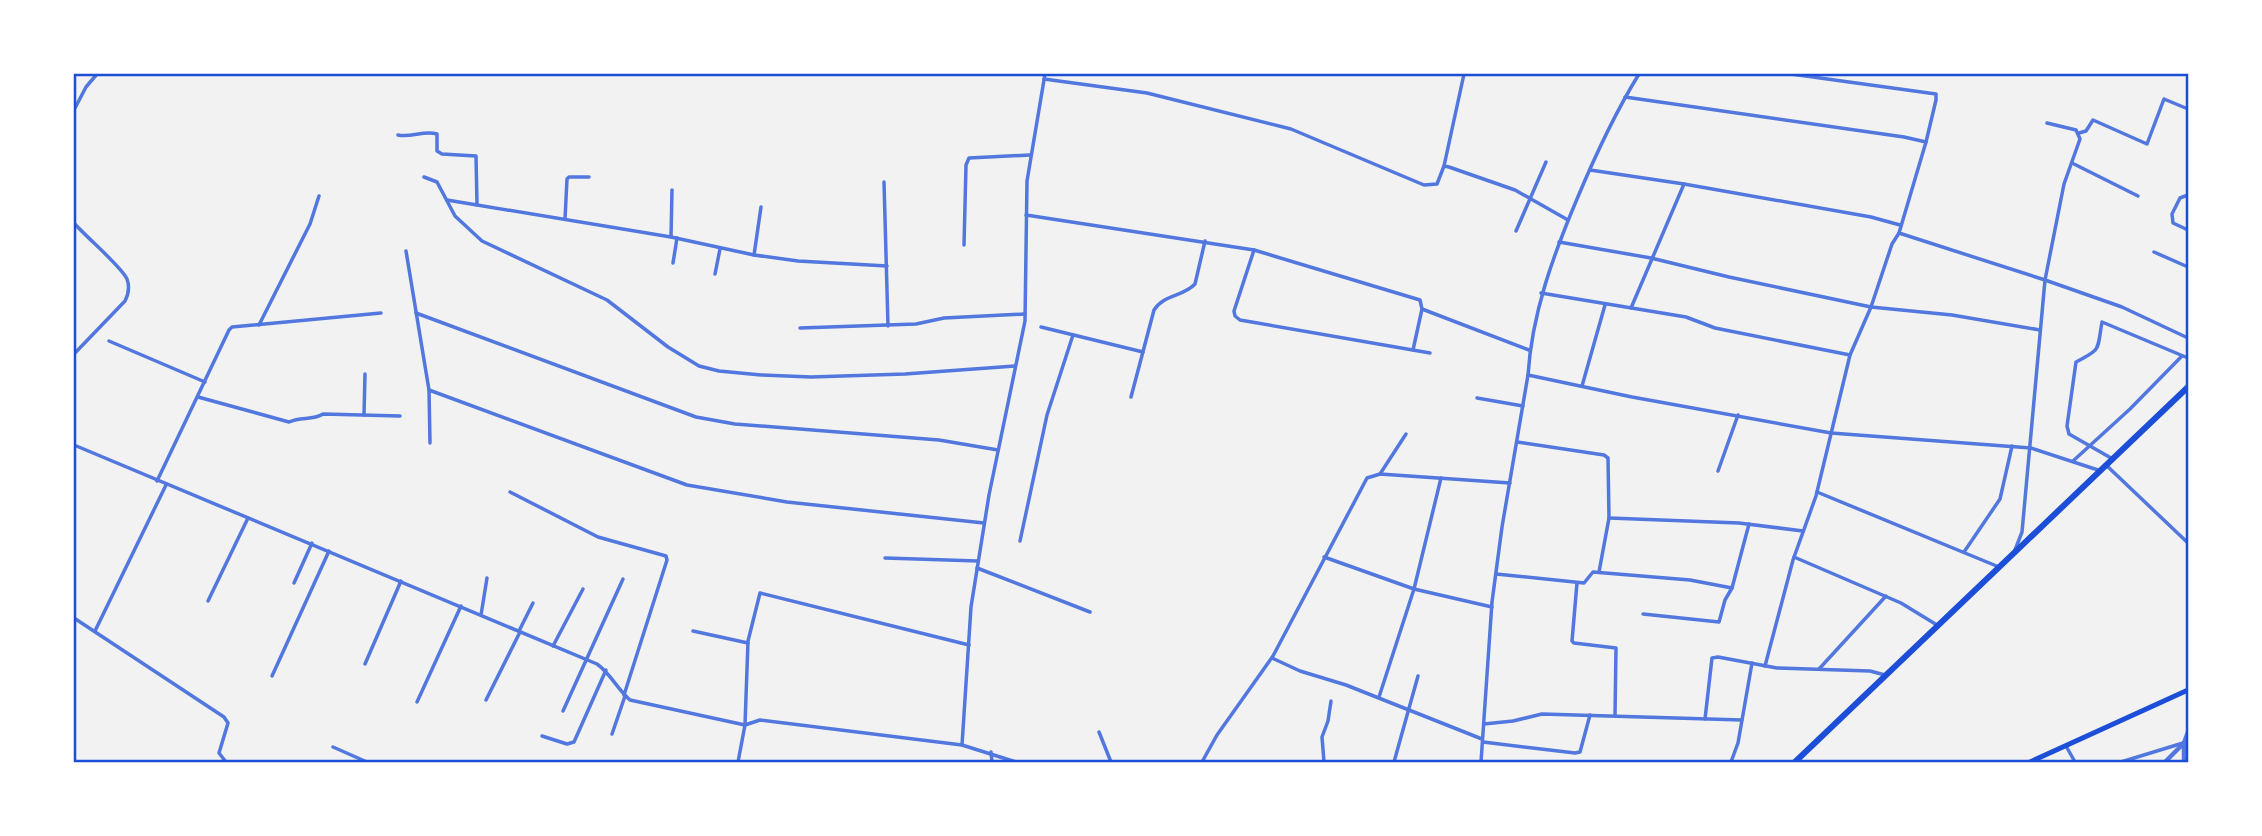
<svg xmlns="http://www.w3.org/2000/svg" width="2262" height="836" viewBox="0 0 2262 836" font-family="'Exo 2',sans-serif">
	<style>
		.lines { fill: none; stroke-linecap: round; stroke-linejoin: round }
		.minor { stroke: #5277de; stroke-width: 3.5 }
		.tertiary { stroke: #5277de; stroke-width: 4.5 }
		.secondary { stroke: #1d4ed8; stroke-width: 5 }
		.primary { stroke: #1d4ed8; stroke-width: 6 }
		.neatline { fill: none; stroke: #1d4ed8; stroke-width: 2.5 }
	</style>
	<rect width="100%" height="100%" fill="#f2f2f2"/>
	<g class="lines">
		<g class="minor">
			<path d="M1791,74l145,20v6l-10,42"/>
			<path d="M1044,79l103,14 144,36 133,56 13,-1 7,-18 5,1 66,23 53,30"/>
			<path d="M1625,97l279,40 22,5 -27,91 146,47 -23,252 -7,18"/>
			<path d="M74,110l12,-23 11,-13"/>
			<path d="M2047,123l29,7 4,9 -16,45 -19,96 77,27 66,31"/>
			<path d="M2079,133l7,-2 7,-11 54,24 17,-45 24,10"/>
			<path d="M398,135c13,3 26,-5 39,-1v17l5,3 34,2 1,49"/>
			<path d="M2072,163l66,33"/>
			<path d="M1444,166l20,-92"/>
			<path d="M1590,170l94,14 187,33 29,8"/>
			<path d="M424,177l13,5 18,34 27,25 125,59 61,47 31,19 20,5 42,4 50,2 94,-3 110,-8"/>
			<path d="M884,182l4,144"/>
			<path d="M2188,195l-8,3 -8,16 1,9 15,7"/>
			<path d="M447,200l224,37 83,18 44,6 89,5"/>
			<path d="M1026,215l228,35 166,50 2,9 107,41"/>
			<path d="M565,219l2,-40 2,-2h20"/>
			<path d="M74,223c12,14 47,43 53,56 3,8 2,14 -2,22l-51,53"/>
			<path d="M1516,231l30,-69"/>
			<path d="M671,237l1,-47"/>
			<path d="M1559,242l92,16 78,19 142,30 81,8 88,15"/>
			<path d="M964,245l2,-80 3,-7 61,-3"/>
			<path d="M1254,250l-20,61 1,5 5,4 190,33"/>
			<path d="M406,251l23,139 1,53"/>
			<path d="M2154,252l34,15"/>
			<path d="M754,255l7,-48"/>
			<path d="M673,263l4,-25"/>
			<path d="M715,274l5,-25"/>
			<path d="M1541,293l145,24 29,11 135,27"/>
			<path d="M1631,308l53,-124"/>
			<path d="M416,313l280,104 39,7 204,16 59,10"/>
			<path d="M259,325l51,-101 9,-28"/>
			<path d="M1041,327l102,25"/>
			<path d="M800,328l116,-4 28,-6 81,-4"/>
			<path d="M109,341l96,41"/>
			<path d="M1413,350l9,-41"/>
			<path d="M1528,375l104,22 199,36 200,15 70,23"/>
			<path d="M1582,386l23,-81"/>
			<path d="M429,390l258,95 100,17 197,21"/>
			<path d="M198,397l91,25c12,-6 23,-1 34,-8l77,2"/>
			<path d="M1131,397l23,-87c10,-16 29,-13 41,-26l10,-43"/>
			<path d="M1477,398l46,8"/>
			<path d="M364,415l1,-41"/>
			<path d="M1517,442l87,13 4,3 1,60 -10,54"/>
			<path d="M74,445l523,219c14,10 20,25 33,36l115,25 15,-5 202,25 54,17"/>
			<path d="M2111,458l-42,-24 -2,-8 9,-64c26,-13 21,-12 26,-40l86,36"/>
			<path d="M2073,461l57,-52 52,-53"/>
			<path d="M2106,465l82,78"/>
			<path d="M1718,471l20,-56"/>
			<path d="M1380,474l26,-40"/>
			<path d="M157,481l72,-151 3,-3 149,-14"/>
			<path d="M510,492l88,45 68,19 1,4 -43,135"/>
			<path d="M1817,492l182,75"/>
			<path d="M1609,518l130,5 64,8"/>
			<path d="M1020,541l27,-126 26,-80"/>
			<path d="M1964,552l36,-53 12,-53"/>
			<path d="M1324,557l90,32 78,18"/>
			<path d="M1794,557l107,46 36,22"/>
			<path d="M885,558l93,3"/>
			<path d="M977,568l113,44"/>
			<path d="M1496,574l88,9 9,-11 97,8 42,8"/>
			<path d="M294,583l18,-40"/>
			<path d="M1577,583l-5,58 2,2 42,5 -1,67"/>
			<path d="M208,601l40,-83"/>
			<path d="M1643,614l76,8 6,-22 7,-12 17,-64"/>
			<path d="M481,615l6,-37"/>
			<path d="M74,618l150,99 4,6 -9,30 7,9"/>
			<path d="M95,631l71,-146"/>
			<path d="M519,631l14,-28"/>
			<path d="M693,631l55,12"/>
			<path d="M553,646l30,-57"/>
			<path d="M1272,658l28,13 46,14 136,54"/>
			<path d="M365,664l36,-83"/>
			<path d="M1765,666l28,-106 23,-64 34,-141 21,-48 21,-63 7,-11"/>
			<path d="M1819,669l67,-73"/>
			<path d="M272,676l57,-125"/>
			<path d="M1379,697l35,-108 27,-111"/>
			<path d="M486,700l34,-68"/>
			<path d="M417,702l44,-96"/>
			<path d="M563,711l60,-132"/>
			<path d="M1705,719l7,-61 6,-1 59,11 93,3 15,4"/>
			<path d="M1484,724l29,-3 29,-7 200,6"/>
			<path d="M1099,732l12,30"/>
			<path d="M612,734l13,-38"/>
			<path d="M542,736l25,8 7,-2 32,-72"/>
			<path d="M1483,742l92,11 5,-1 10,-37"/>
			<path d="M962,745l9,-138 18,-112 36,-174 2,-140 18,-107"/>
			<path d="M2066,746l9,16"/>
			<path d="M333,747l34,15"/>
			<path d="M991,752l1,10"/>
			<path d="M738,762l7,-37 3,-84 12,-48 209,52"/>
			<path d="M1202,762l15,-27 56,-79 94,-178 13,-4 130,9"/>
			<path d="M1324,762l-2,-25 6,-16 3,-20"/>
			<path d="M1394,762l24,-86"/>
			<path d="M1481,762l11,-160 10,-75 26,-152c4,-62 25,-119 49,-176 18,-43 38,-86 62,-125"/>
			<path d="M1731,762l7,-19 14,-80"/>
			<path d="M2121,762l62,-19"/>
		</g>
		<g class="tertiary">
			<path d="M2184,744v18"/>
			<path d="M2165,762l19,-19 4,-11"/>
		</g>
		<path class="secondary" d="M2030,762l158,-72"/>
		<path class="primary" d="M1795,762l393,-375"/>
	</g>
	<rect width="2262" height="836" fill="none" stroke="#ffffff" stroke-width="150"/>
	<rect x="75" y="75" width="2112" height="686" class="neatline"/>
</svg>
